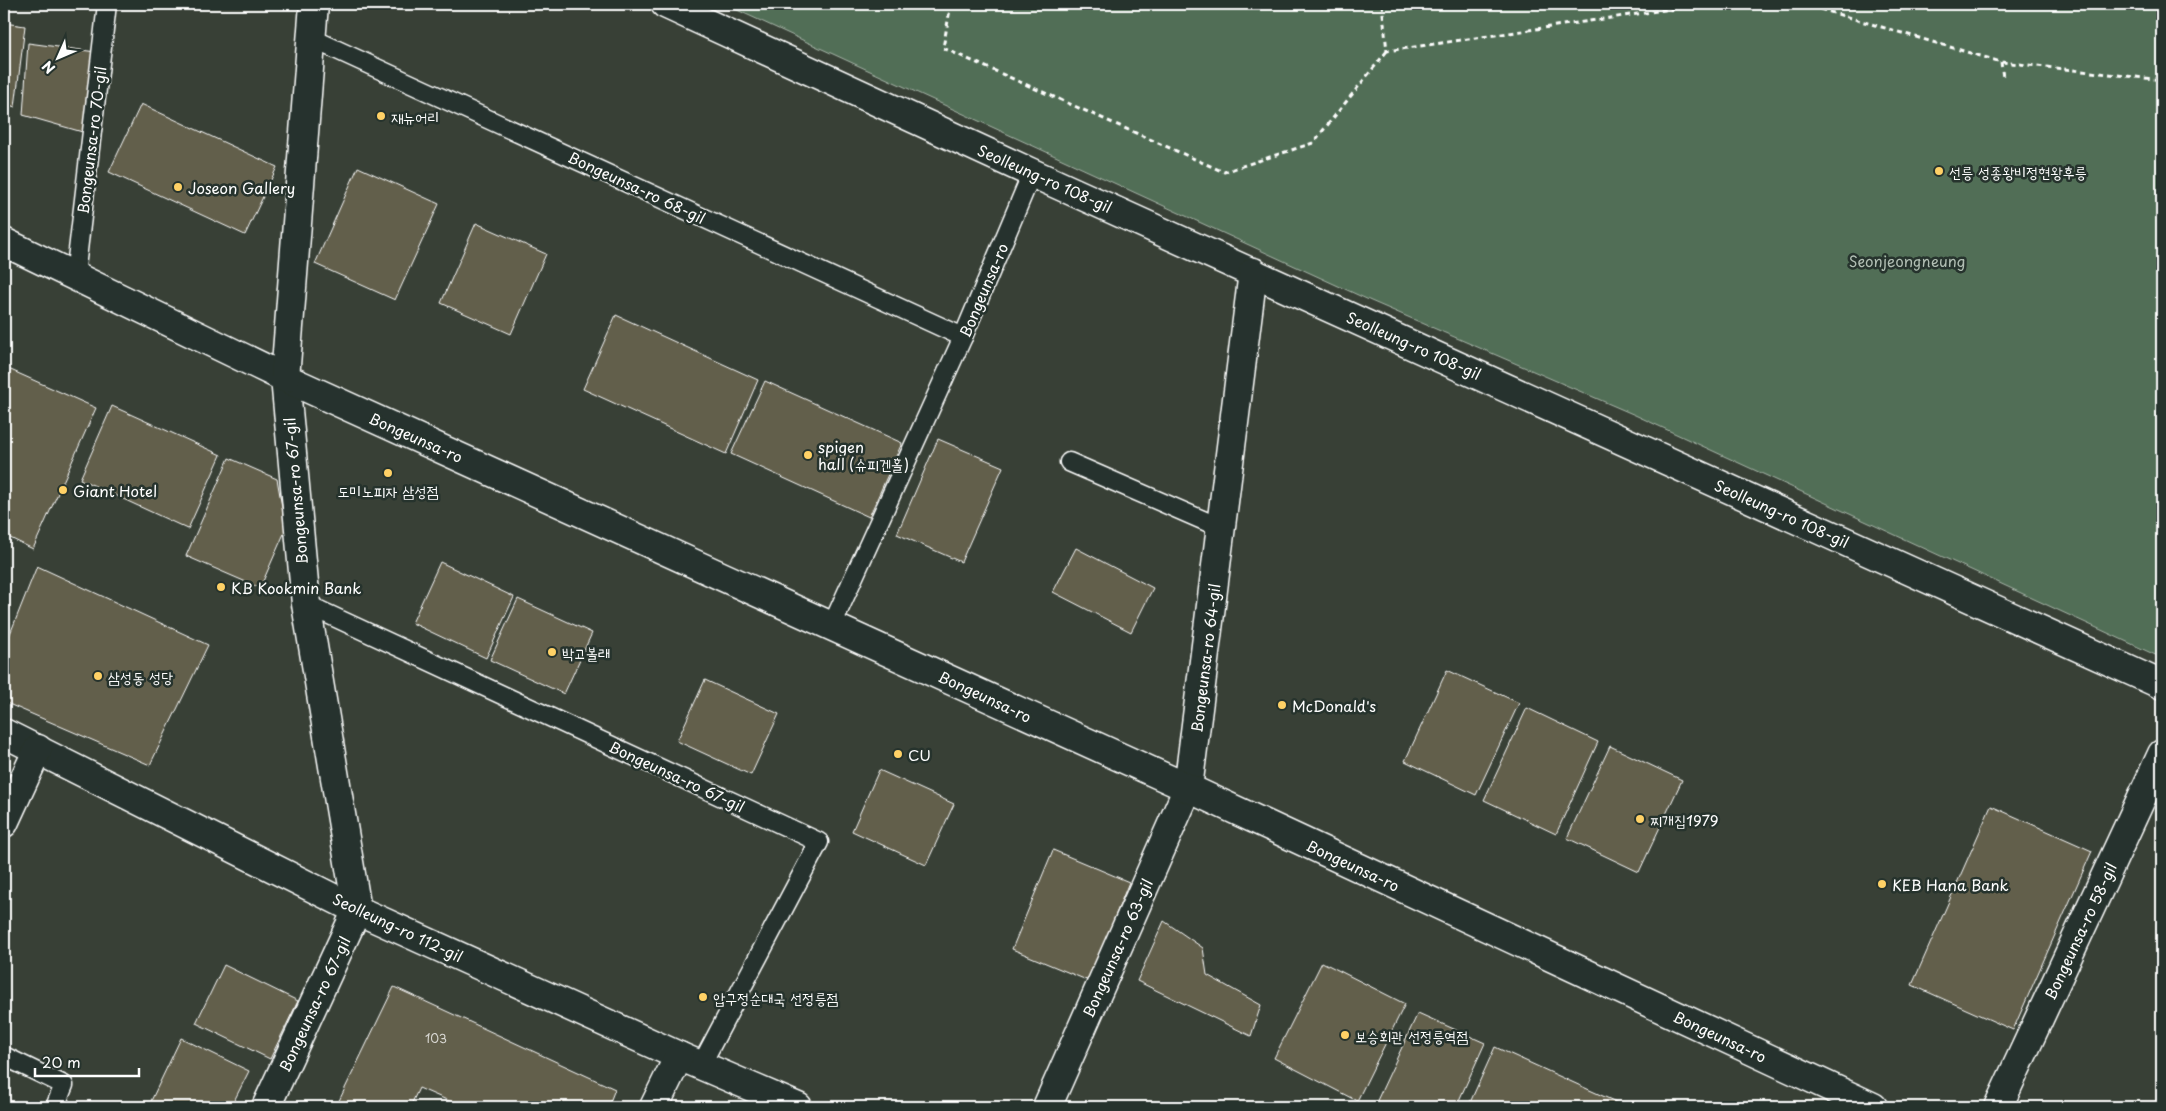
<svg xmlns="http://www.w3.org/2000/svg" width="2166" height="1111" viewBox="0 0 2166 1111" font-family="'Playpen Sans','Poor Story',sans-serif">
	<style>
		.green { fill: #516e56; stroke: #a8b6aa }
		.building { fill: #625e4b; stroke: #fff }
		.lines { fill: none; stroke-linecap: round; stroke-linejoin: round }
		.lane-casing { stroke: #fff; stroke-width: 21 }
		.street-casing { stroke: #fff; stroke-width: 31 }
		.secondary-casing { stroke: #fff; stroke-width: 31 }
		.path { stroke: #fff; stroke-width: 3; stroke-dasharray: 5 4; stroke-linecap: butt }
		.lane { stroke: #26332d; stroke-width: 18 }
		.street { stroke: #26332d; stroke-width: 28 }
		.secondary { stroke: #26332d; stroke-width: 28 }
		.poi-dot { fill: #ffd166; stroke: #26332d; stroke-width: 2 }
		.labels { text-anchor: middle; dominant-baseline: central; stroke-width: 5; stroke-linejoin: round; paint-order: stroke }
		.number-label { font-size: 12px; fill: #d8d7d2 }
		.poi-label { font-size: 15px; fill: #fff; stroke: #26332d; text-anchor: start }
		.street-label { font-size: 15px; fill: #fff; stroke: #26332d }
		.park-label { font-size: 15px; fill: #b1beb3; stroke: #26332d }
	</style>
	<rect width="100%" height="100%" fill="#384036"/>
	<filter id="ink" filterUnits="userSpaceOnUse"><feTurbulence type="fractalNoise" baseFrequency=".02" numOctaves="2"/><feDisplacementMap in="SourceGraphic" scale="10" xChannelSelector="R" yChannelSelector="G"/><feConvolveMatrix kernelMatrix="1 2 1 2 8 2 1 2 1" color-interpolation-filters="sRGB"/></filter>
	<g filter="url(#ink)">
		<path class="green" d="M724,4h1438v654l-527,-243 -264,-114z"/>
		<g class="building">
			<path d="M4,23l21,3 -10,81 -11,-4z"/>
			<path d="M28,43l68,9 -10,81 -63,-18z"/>
			<path d="M141,104l136,63 -32,68 -136,-63z"/>
			<path d="M358,167l81,37 -44,96 -80,-36z"/>
			<path d="M476,223l70,31 -35,80 -70,-31z"/>
			<path d="M616,315l142,65 -32,74 -143,-65z"/>
			<path d="M4,367l92,41 -63,141 -29,-14z"/>
			<path d="M765,381l137,62 -33,74 -138,-63z"/>
			<path d="M112,406l109,49 -33,74 -108,-50z"/>
			<path d="M938,439l65,28 -42,95 -64,-28z"/>
			<path d="M229,458l48,21 9,50 -26,59 -74,-32z"/>
			<path d="M1076,548l77,40 -22,44 -78,-40z"/>
			<path d="M440,562l74,35 -28,61 -74,-35z"/>
			<path d="M37,566l171,79 -58,120 -146,-63v-53z"/>
			<path d="M518,599l74,34 -28,61 -74,-34z"/>
			<path d="M1447,670l72,33 -43,92 -71,-34z"/>
			<path d="M705,680l74,34 -28,61 -74,-34z"/>
			<path d="M1527,708l71,34 -42,92 -72,-34z"/>
			<path d="M1610,746l72,34 -43,92 -72,-34z"/>
			<path d="M879,770l75,34 -28,61 -74,-34z"/>
			<path d="M1991,806l101,45 -79,179 -101,-45z"/>
			<path d="M1053,850l76,32 -40,99 -77,-32z"/>
			<path d="M1164,921l39,27 4,27 54,30 -10,31 -114,-55z"/>
			<path d="M1322,962l83,42 -48,97 -83,-43z"/>
			<path d="M224,965l74,36 -28,58 -74,-36z"/>
			<path d="M394,987l221,102 -7,18h-145l-44,-19 -9,19h-74z"/>
			<path d="M1418,1013l67,30 -29,64h-82z"/>
			<path d="M181,1038l68,33 -18,36h-73l-8,-4z"/>
			<path d="M1495,1047l132,60h-159z"/>
		</g>
		<g class="lines">
			<g class="lane-casing">
				<g id="lane">
					<path d="M311,38l652,299"/>
					<path d="M75,276l32,-272"/>
					<path d="M1069,462l152,66"/>
					<path d="M306,604l513,238 -118,223"/>
					<path d="M832,625l131,-288 69,-164"/>
					<path d="M4,1056l60,29 -9,22"/>
				</g>
			</g>
			<g class="street-casing">
				<g id="street">
					<path d="M665,4l367,169 1130,512"/>
					<path d="M4,733l353,177 322,146 119,51"/>
					<path d="M4,823l34,-74"/>
					<path d="M266,1107l91,-197 -51,-306 -21,-226"/>
					<path d="M654,1107l25,-51"/>
					<path d="M1047,1107l141,-319 65,-516"/>
					<path d="M1998,1107l164,-353"/>
				</g>
			</g>
			<g class="secondary-casing">
				<g id="secondary">
					<path d="M4,242l281,136 903,410 685,319"/>
					<path d="M285,378l29,-374"/>
				</g>
			</g>
			<g class="path">
				<path d="M951,4l-8,44 281,124 89,-29 74,-92"/>
				<path d="M1382,4l5,47 318,-47"/>
				<path d="M1803,4l198,58 161,18"/>
				<path d="M2001,62l2,16"/>
			</g>
			<use href="#lane" class="lane"/>
			<use href="#street" class="street"/>
			<use href="#secondary" class="secondary"/>
		</g>
	</g>
	<g class="poi-dot">
		<circle cx="381" cy="116" r="5"/>
		<circle cx="1939" cy="171" r="5"/>
		<circle cx="178" cy="187" r="5"/>
		<circle cx="808" cy="455" r="5"/>
		<circle cx="388" cy="473" r="5"/>
		<circle cx="63" cy="490" r="5"/>
		<circle cx="221" cy="587" r="5"/>
		<circle cx="552" cy="652" r="5"/>
		<circle cx="98" cy="676" r="5"/>
		<circle cx="1282" cy="705" r="5"/>
		<circle cx="898" cy="754" r="5"/>
		<circle cx="1640" cy="819" r="5"/>
		<circle cx="1882" cy="884" r="5"/>
		<circle cx="703" cy="997" r="5"/>
		<circle cx="1345" cy="1035" r="5"/>
	</g>
	<g class="labels">
		<g class="number-label">
			<text x="436" y="1038">103</text>
		</g>
		<g class="poi-label">
			<text x="391" y="116">재뉴어리</text>
			<text x="1949" y="171">선릉 성종왕비정현왕후릉</text>
			<text x="188" y="187">Joseon Gallery</text>
			<text x="818" y="446">spigen<tspan x="818" dy="17">hall (슈피겐홀)</tspan></text>
			<text x="73" y="490">Giant Hotel</text>
			<text x="388" y="490" text-anchor="middle">도미노피자 삼성점</text>
			<text x="231" y="587">KB Kookmin Bank</text>
			<text x="562" y="652">박고볼래</text>
			<text x="108" y="676">삼성동 성당</text>
			<text x="1292" y="705">McDonald's</text>
			<text x="908" y="754">CU</text>
			<text x="1650" y="819">찌개집1979</text>
			<text x="1892" y="884">KEB Hana Bank</text>
			<text x="713" y="997">압구정순대국 선정릉점</text>
			<text x="1355" y="1035">보승회관 선정릉역점</text>
		</g>
		<g class="street-label">
			<text transform="translate(91 140) rotate(-83)">Bongeunsa-ro 70-gil</text>
			<text transform="translate(1045 178) rotate(24)">Seolleung-ro 108-gil</text>
			<text transform="translate(637 187) rotate(25)">Bongeunsa-ro 68-gil</text>
			<text transform="translate(983 290) rotate(-67)">Bongeunsa-ro</text>
			<text transform="translate(1414 345) rotate(24)">Seolleung-ro 108-gil</text>
			<text transform="translate(416 437) rotate(24)">Bongeunsa-ro</text>
			<text transform="translate(295 491) rotate(-95)">Bongeunsa-ro 67-gil</text>
			<text transform="translate(1782 513) rotate(24)">Seolleung-ro 108-gil</text>
			<text transform="translate(1205 658) rotate(-83)">Bongeunsa-ro 64-gil</text>
			<text transform="translate(985 696) rotate(25)">Bongeunsa-ro</text>
			<text transform="translate(677 776) rotate(25)">Bongeunsa-ro 67-gil</text>
			<text transform="translate(1353 865) rotate(25)">Bongeunsa-ro</text>
			<text transform="translate(398 927) rotate(25)">Seolleung-ro 112-gil</text>
			<text transform="translate(2080 931) rotate(-65)">Bongeunsa-ro 58-gil</text>
			<text transform="translate(1117 948) rotate(-66)">Bongeunsa-ro 63-gil</text>
			<text transform="translate(314 1004) rotate(-65)">Bongeunsa-ro 67-gil</text>
			<text transform="translate(1720 1036) rotate(25)">Bongeunsa-ro</text>
		</g>
		<g class="park-label">
			<text x="1907" y="260">Seonjeongneung</text>
		</g>
	</g>
	<rect width="2166" height="1111" fill="none" stroke="#26332d" stroke-width="20"/>
	<rect x="10" y="10" width="2146" height="1091" fill="none" stroke="#fff" stroke-width="2" filter="url(#ink)"/>
	<g transform="translate(58 58) rotate(225)" stroke="#26332d" stroke-width="4" paint-order="stroke">
	<path d="M0-4L9 19L0 12L-9 19Z" fill="#ffffff"/>
	<text y="-8" font-size="14" font-weight="bold" text-anchor="middle" fill="#ffffff">N</text>
	</g>
	<path d="M35 1068v8h104v-8" fill="none" stroke="#ffffff" stroke-width="2.5"/>
	<text x="42" y="1068" font-size="15" fill="#ffffff" stroke="#26332d" stroke-width="4" paint-order="stroke">20 m</text>
</svg>
